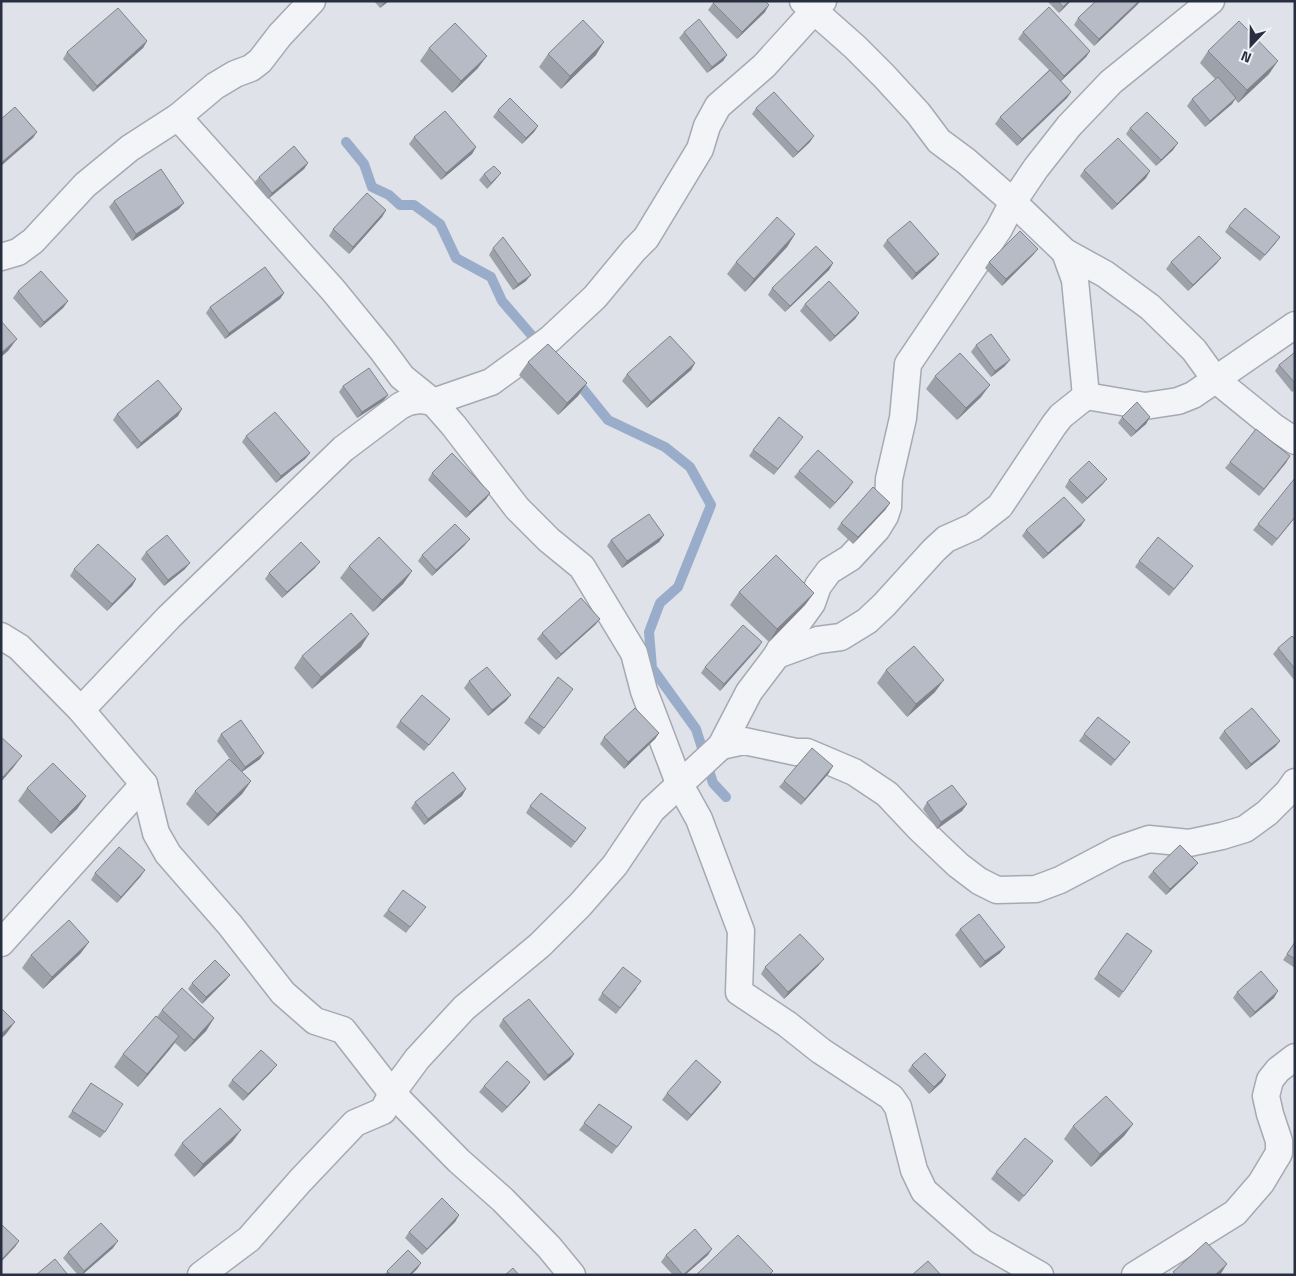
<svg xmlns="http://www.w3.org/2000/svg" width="1296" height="1276" viewBox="0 0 1296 1276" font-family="'Titillium Web',sans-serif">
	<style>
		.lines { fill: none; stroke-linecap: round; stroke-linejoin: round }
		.stream { stroke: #99adca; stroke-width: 10 }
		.minor-casing { stroke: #a4a9b3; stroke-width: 29 }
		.minor { stroke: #f2f4f7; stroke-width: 26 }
		.wall { fill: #9da1aa }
		.shaded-wall { fill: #80838b }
		.building { fill: #b7bbc6; stroke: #80838b }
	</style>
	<rect width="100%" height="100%" fill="#dfe2e9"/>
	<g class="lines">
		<g class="stream">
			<path d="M346,142l18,22 8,23 17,8 11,10h14l26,19 16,34 35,19 11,24 38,44"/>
			<path d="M575,379l33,41 57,27 25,20 21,38 -33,82 -18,16 -11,29 3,36 44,61 17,54 13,14"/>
		</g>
		<g class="minor-casing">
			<g id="minor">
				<path d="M803,1l52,46 29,29 34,37 21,28 27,20 47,41 52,50 40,22 45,33 44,43 21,29 59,48 21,14"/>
				<path d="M178,117l155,173 49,60 20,27 31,25 21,24 63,82 32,32 33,27 52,86 10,38 16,42 19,50 20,36 42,112 -2,61 48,32 34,27 70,46 7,10 16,63 10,21 58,51 58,33"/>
				<path d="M1065,252l10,28 11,116"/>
				<path d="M1,257l17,-5 15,-11 52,-56 45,-37 48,-31 37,-31 20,-12 16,-6 9,-7 20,-26 32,-34"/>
				<path d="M1,636l18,11 62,63 63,74 12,49 12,21 62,71 53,68 32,28 28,9 49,63 67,68 44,39 46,47 23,28"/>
				<path d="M777,655l7,-13 28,-39 6,-17 11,-15 21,-13 27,-29 8,-13 3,-9 1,-28 14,-61 5,-54 91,-135 14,-27 23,-34 33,-42 42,-44 100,-81"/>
				<path d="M81,710l88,-93 174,-168 57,-43 8,-4 12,-2 13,2 58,-20 59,-43 45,-42 39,-47 12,-12 54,-89 7,-23 11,-20 46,-40 59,-65"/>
				<path d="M721,746l23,-5 52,11h11l47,20 33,22 33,35 38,36 21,16 18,9 39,-1 24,-9 57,-30 32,-11 40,4 33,-7 23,-7 22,-16 21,-21 7,-10"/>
				<path d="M1,943l143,-159"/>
				<path d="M201,1275l48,-36 51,-58 55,-58 28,-12 9,-18 25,-34 47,-51 76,-63 40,-40 35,-40 37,-55 69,-64 28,-54 28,-37 41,-15 23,-3 26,-16 17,-16 50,-55 12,-11 27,-12 27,-21 54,-81 7,-9 25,-20 59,10 33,-5 15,-6 102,-70"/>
				<path d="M1135,1275l100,-62 26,-30 18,-30v-12l-9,-27 -4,-18 4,-16 8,-10 17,-13"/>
			</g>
		</g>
		<use href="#minor" class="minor"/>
	</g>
	<g class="wall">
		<path d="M374,1h15l-9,7z"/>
		<path d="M1047,1h24l-12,12z"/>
		<path d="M1096,1h44l-2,3 -44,42 -20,-21 4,-7z"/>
		<path d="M713,3l52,9 -28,27 -29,-29z"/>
		<path d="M684,32l43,23 -4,6 -16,12 -28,-35z"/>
		<path d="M1023,32l67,19 -4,6 -25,24 10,11 -4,6 -50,48 -22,-22 5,-7 49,-47 -31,-31z"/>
		<path d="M147,41l-4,7 -50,44 -30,-33 4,-7z"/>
		<path d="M429,48l49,20 -26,25 -32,-32z"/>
		<path d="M1208,51l61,23 -31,29 -3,-4 -3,5 -27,23 -18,-21 5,-7 23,-20 -15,-16z"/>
		<path d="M548,54l48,1 -35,34 -22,-22z"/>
		<path d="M756,108l54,34 -17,16 -41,-44z"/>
		<path d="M498,110l40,16 -4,6 -12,12 -29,-27z"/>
		<path d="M1130,128l43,22 -17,16 -30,-32z"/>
		<path d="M414,137l62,10 -4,7 -31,26 -32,-36z"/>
		<path d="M308,163l-4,6 -36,30 -14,-16 5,-6z"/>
		<path d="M1084,170l62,8 -34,32 -32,-34z"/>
		<path d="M501,173l-5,6 -9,10 -8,-9 5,-6z"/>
		<path d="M114,201l65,8 -47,32 -23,-34z"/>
		<path d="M386,210l-4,7 -33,37 -20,-18 4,-7z"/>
		<path d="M1229,226l51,11 -20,24 -35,-29z"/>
		<path d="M795,234l-8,13 -42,45 -18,-18 9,-12z"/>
		<path d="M887,240l52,14 -5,6 -22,20 -29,-34z"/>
		<path d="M493,248l33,33 -13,9 -24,-35z"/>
		<path d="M1038,249l-5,6 -31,31 -17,-18 4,-6z"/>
		<path d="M1221,258l-5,6 -28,27 -22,-22 5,-7z"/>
		<path d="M833,263l-4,7 -44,42 -17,-17 4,-7z"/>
		<path d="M18,291l50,10 -5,7 -23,20 -27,-30z"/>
		<path d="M284,293l-4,6 -55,40 -19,-26 4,-6z"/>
		<path d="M805,304l54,9 -4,6 -25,23 -30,-31z"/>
		<path d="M976,345l29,21 -14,11 -20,-25z"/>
		<path d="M1295,352v38l-3,2 -17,-21 4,-6z"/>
		<path d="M528,362l59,21 -9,13 -20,19 -39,-40z"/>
		<path d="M695,363l-4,7 -44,38 -25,-27 5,-7z"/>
		<path d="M935,376l46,21 -24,23 -31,-31z"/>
		<path d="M343,386l45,9 -5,6 -26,17 -18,-26z"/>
		<path d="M117,414l61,2 -41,33 -24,-29z"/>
		<path d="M1122,417h28l-4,7 -15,13 -13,-14z"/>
		<path d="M246,436l64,17 -5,6 -29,24 -34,-41z"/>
		<path d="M799,443l-25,32 -25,-19 4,-6z"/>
		<path d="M1290,456l-31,40 -34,-28 5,-6z"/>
		<path d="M799,471l50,17 -19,21 -36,-32z"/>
		<path d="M432,473l58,20 -4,6 -20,19 -38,-38z"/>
		<path d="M1107,479l-5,6 -20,19 -17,-17 4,-7z"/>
		<path d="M886,509l-33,35 -16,-15 4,-6z"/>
		<path d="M1295,518l-23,28 -19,-16 5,-6z"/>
		<path d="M1081,526l-38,33 -21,-23 4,-6z"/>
		<path d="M664,535l-5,7 -37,26 -15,-22 4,-6z"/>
		<path d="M465,545l-33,31 -14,-15 4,-6z"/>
		<path d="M146,552l39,17 -21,17 -23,-27z"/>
		<path d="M1139,561l50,11 -20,24 -34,-29z"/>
		<path d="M349,566l63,5 -9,13 -30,28 -33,-34z"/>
		<path d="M315,568l-33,30 -17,-19 4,-6z"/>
		<path d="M74,569l62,10 -4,7 -25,25 -37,-35z"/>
		<path d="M739,592l75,1 -9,12 -36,37 -39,-37z"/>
		<path d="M600,619l-5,6 -39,35 -19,-21 5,-6z"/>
		<path d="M1295,639v42l-22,-27 5,-6z"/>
		<path d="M361,647l-49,42 -18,-21 8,-12z"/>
		<path d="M758,648l-38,43 -19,-18 4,-6z"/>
		<path d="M886,670l49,22 -28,25 -30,-34z"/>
		<path d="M558,677l15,12 -34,46 -15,-12z"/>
		<path d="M469,681l42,14 -5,6 -18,15 -24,-28z"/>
		<path d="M450,719l-26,32 -28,-24 4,-6z"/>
		<path d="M1224,731l56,10 -5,6 -29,23 -27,-32z"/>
		<path d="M659,733l-4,6 -31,30 -24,-25 4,-7z"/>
		<path d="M221,734l39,25 -18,13 9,9 -9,13 -34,32 -22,-22 9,-13 37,-29 -15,-21z"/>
		<path d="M1084,734l41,15 -14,17 -32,-25z"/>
		<path d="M829,773l-28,32 -22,-18 5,-6z"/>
		<path d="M27,788l59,8 -9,13 -26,25 -33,-33z"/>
		<path d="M462,796l-38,29 -13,-17 4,-6z"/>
		<path d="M927,802l40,2 -5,7 -25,18 -14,-20z"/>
		<path d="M530,806l52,28 -11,14 -45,-35z"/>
		<path d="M1198,863l-5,6 -27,26 -18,-18 5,-6z"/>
		<path d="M95,873l46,3 -24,27 -26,-23z"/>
		<path d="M388,910l33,3 -15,20 -23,-17z"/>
		<path d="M960,929l40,24 -20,15 -25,-33z"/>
		<path d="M1127,933l25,18 -33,47 -25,-19z"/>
		<path d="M89,942l-9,12 -37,35 -21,-21 9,-13z"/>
		<path d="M1295,942v26l-12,-8z"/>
		<path d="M819,965l-35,34 -23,-25 4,-7z"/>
		<path d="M230,975l-5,6 -23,23 -14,-15 4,-6z"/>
		<path d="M637,988l-21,26 -18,-14 4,-7z"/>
		<path d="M1237,992l37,6 -24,20 -17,-20z"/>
		<path d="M162,1010l52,8 -8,13 -21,21 -10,-9 -5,6 -32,38 -24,-20 9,-13 34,-37z"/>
		<path d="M503,1019l71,35 -4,6 -26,21 -45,-55z"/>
		<path d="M912,1065l34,10 -4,7 -13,12 -21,-23z"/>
		<path d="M272,1071l-29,30 -15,-15 4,-6z"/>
		<path d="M721,1082l-4,6 -30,33 -25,-21 5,-7z"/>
		<path d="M91,1083l14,49 -5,6 -32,-21z"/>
		<path d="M484,1086l42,2 -24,25 -23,-21z"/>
		<path d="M599,1104l33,23 -20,27 -33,-24z"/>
		<path d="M1133,1124l-9,12 -33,31 -27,-28 9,-13z"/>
		<path d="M241,1130l-9,12 -38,35 -20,-22 8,-12z"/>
		<path d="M1053,1161l-34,41 -28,-23 5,-7z"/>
		<path d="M459,1215l-4,7 -33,33 -17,-17 4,-6z"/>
		<path d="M113,1248l-31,27h-4l-15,-17 5,-6z"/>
		<path d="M666,1255h42l-23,20h-12l-12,-13z"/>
		<path d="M421,1263l-4,6 -6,6h-26l2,-4z"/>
	</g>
	<g class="shaded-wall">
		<path d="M385,1h4l-9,7z"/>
		<path d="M1069,1h2l-12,12 4,-6z"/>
		<path d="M1139,1h1l-2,3 -44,42 5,-7z"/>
		<path d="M769,5l-4,7 -28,27 5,-7z"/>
		<path d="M147,41l-4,7 -50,44 4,-6z"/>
		<path d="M604,42l-8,13 -35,34 9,-13z"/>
		<path d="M1090,51l-4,6 -26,25 4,-6z"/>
		<path d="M727,55l-4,6 -16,12 5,-6z"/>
		<path d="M487,56l-9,12 -26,25 9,-12z"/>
		<path d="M1278,61l-9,13 -31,29 9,-13z"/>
		<path d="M1071,92l-4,6 -50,48 5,-7z"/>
		<path d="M1236,98l-4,6 -27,23 5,-6z"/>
		<path d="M538,126l-4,6 -12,12 4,-6z"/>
		<path d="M37,132l-4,6 -32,28v-3z"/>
		<path d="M814,136l-4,6 -17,16 5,-6z"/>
		<path d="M1178,143l-5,7 -17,16 5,-6z"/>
		<path d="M476,147l-4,7 -31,26 5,-7z"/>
		<path d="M308,163l-4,6 -36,30 4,-6z"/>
		<path d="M1150,171l-4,7 -34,32 5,-6z"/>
		<path d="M501,173l-5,6 -9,10 4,-6z"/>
		<path d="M184,203l-5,6 -47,32 4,-7z"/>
		<path d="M386,210l-4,7 -33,37 4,-7z"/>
		<path d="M795,234l-8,13 -42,45 9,-13z"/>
		<path d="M1280,237l-5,7 -15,17z"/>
		<path d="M1038,249l-5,6 -31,31 4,-7z"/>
		<path d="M939,254l-5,6 -22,20 4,-7z"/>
		<path d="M1221,258l-5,6 -28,27 5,-6z"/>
		<path d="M833,263l-4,7 -44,42 5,-6z"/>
		<path d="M531,275l-5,6 -13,9 5,-6z"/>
		<path d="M284,293l-4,6 -55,40 4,-6z"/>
		<path d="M68,301l-5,7 -23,20 4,-6z"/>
		<path d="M859,313l-4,6 -25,23 5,-6z"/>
		<path d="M17,339l-9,12 -7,6v-4z"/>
		<path d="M1010,360l-5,6 -14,11 4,-6z"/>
		<path d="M695,363l-4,7 -44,38 4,-6z"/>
		<path d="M587,383l-9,13 -20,19 9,-12z"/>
		<path d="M990,385l-9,12 -24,23 9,-12z"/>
		<path d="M388,395l-5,6 -26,17 5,-6z"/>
		<path d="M182,409l-4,7 -41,33 4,-6z"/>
		<path d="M1150,417l-4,7 -15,13 5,-6z"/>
		<path d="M310,453l-5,6 -29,24 5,-7z"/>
		<path d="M1290,456l-4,7 -27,33 5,-7z"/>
		<path d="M1107,479l-5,6 -20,19 5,-6z"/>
		<path d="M853,482l-4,6 -19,21 5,-6z"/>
		<path d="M490,493l-4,6 -20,19 4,-6z"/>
		<path d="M890,503l-4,6 -33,35 5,-7z"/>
		<path d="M1085,520l-4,6 -38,33 5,-6z"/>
		<path d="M664,535l-5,7 -37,26 5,-7z"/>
		<path d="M470,539l-5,6 -33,31 4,-6z"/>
		<path d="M320,562l-5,6 -33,30 5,-6z"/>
		<path d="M190,563l-5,6 -21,17 4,-6z"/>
		<path d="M412,571l-9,13 -30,28 9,-12z"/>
		<path d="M136,579l-4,7 -25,25 5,-7z"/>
		<path d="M814,593l-9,12 -36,37 8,-13z"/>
		<path d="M600,619l-5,6 -39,35 5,-6z"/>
		<path d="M369,634l-8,13 -49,42 9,-12z"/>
		<path d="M762,642l-4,6 -38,43 4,-7z"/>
		<path d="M944,680l-9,12 -28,25 9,-13z"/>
		<path d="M511,695l-5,6 -18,15 4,-6z"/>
		<path d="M450,719l-4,6 -22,26 5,-6z"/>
		<path d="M659,733l-4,6 -31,30 4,-7z"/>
		<path d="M1280,741l-5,6 -29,23 5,-6z"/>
		<path d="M264,753l-4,6 -20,14 5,-6z"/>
		<path d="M22,756l-9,12 -12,14v-3l2,-2z"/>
		<path d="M833,766l-4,7 -28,32 4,-6z"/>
		<path d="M251,781l-9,13 -34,32 9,-12z"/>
		<path d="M466,789l-4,7 -38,29 4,-6z"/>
		<path d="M86,796l-9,13 -26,25 9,-12z"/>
		<path d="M967,804l-5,7 -25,18 4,-7z"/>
		<path d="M1198,863l-5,6 -27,26 4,-6z"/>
		<path d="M145,870l-4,6 -24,27 4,-6z"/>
		<path d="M89,942l-9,12 -37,35 9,-12z"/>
		<path d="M1005,947l-5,6 -20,15 5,-7z"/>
		<path d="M824,959l-5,6 -35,34 4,-7z"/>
		<path d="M230,975l-5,6 -23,23 4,-7z"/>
		<path d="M1278,991l-4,7 -24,20 5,-6z"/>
		<path d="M214,1018l-8,13 -21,21 9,-12z"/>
		<path d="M15,1022l-9,12 -5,5v-5z"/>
		<path d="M179,1036l-9,13 -32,38 9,-13z"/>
		<path d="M574,1054l-4,6 -26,21 4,-6z"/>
		<path d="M277,1065l-5,6 -29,30 5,-7z"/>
		<path d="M946,1075l-4,7 -13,12 5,-7z"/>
		<path d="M530,1082l-4,6 -24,25 5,-6z"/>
		<path d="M721,1082l-4,6 -30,33 4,-6z"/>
		<path d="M1133,1124l-9,12 -33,31 9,-13z"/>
		<path d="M241,1130l-9,12 -38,35 9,-13z"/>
		<path d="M1053,1161l-5,7 -29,34 5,-6z"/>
		<path d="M459,1215l-4,7 -33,33 5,-6z"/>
		<path d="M19,1241l-4,6 -14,15v-2z"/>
		<path d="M118,1241l-5,7 -31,27 2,-4z"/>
		<path d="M712,1249l-4,6 -23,20h-2z"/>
		<path d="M421,1263l-4,6 -6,6h-2z"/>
		<path d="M1227,1264l-7,11h-5z"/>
	</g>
	<g class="building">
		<path d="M715,1h50l4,4 -27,27 -29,-29z"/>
		<path d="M1058,1h11l-6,6z"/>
		<path d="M1096,1h43l-40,38 -21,-21z"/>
		<path d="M1049,7l41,44 -26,25 -41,-44z"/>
		<path d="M118,8l29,33 -50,45 -30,-34z"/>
		<path d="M699,19l28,36 -15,12 -28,-35z"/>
		<path d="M583,20l21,22 -34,34 -22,-22z"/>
		<path d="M1239,21l39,40 -31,29 -39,-39z"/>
		<path d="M455,23l32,33 -26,25 -32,-33z"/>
		<path d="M1050,70l21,22 -49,47 -22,-22z"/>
		<path d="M1218,77l18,21 -26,23 -18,-22z"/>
		<path d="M774,92l40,44 -16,16 -42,-44z"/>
		<path d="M510,98l28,28 -12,12 -28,-28z"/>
		<path d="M15,107l22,25 -36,31v-44z"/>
		<path d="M445,111l31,36 -30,26 -32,-36z"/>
		<path d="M1147,112l31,31 -17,17 -31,-32z"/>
		<path d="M1118,138l32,33 -33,33 -33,-34z"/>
		<path d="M294,146l14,17 -36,30 -13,-16z"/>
		<path d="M494,166l7,7 -10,10 -7,-9z"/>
		<path d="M161,169l23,34 -48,31 -22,-33z"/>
		<path d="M367,193l19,17 -33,37 -20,-18z"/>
		<path d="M1245,208l35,29 -15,18 -36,-29z"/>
		<path d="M777,217l18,17 -41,45 -18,-17z"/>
		<path d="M910,221l29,33 -23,19 -29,-33z"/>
		<path d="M1020,231l18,18 -32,30 -17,-17z"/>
		<path d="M1199,236l22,22 -28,27 -22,-23z"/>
		<path d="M503,237l28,38 -13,9 -25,-36z"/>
		<path d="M816,246l17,17 -43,43 -18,-18z"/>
		<path d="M265,267l19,26 -55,40 -19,-26z"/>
		<path d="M41,271l27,30 -24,21 -26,-31z"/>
		<path d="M829,281l30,32 -24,23 -30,-32z"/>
		<path d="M1,321l16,18 -16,14z"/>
		<path d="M991,334l19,26 -15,11 -19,-26z"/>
		<path d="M670,336l25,27 -44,39 -24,-28z"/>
		<path d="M548,344l39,39 -20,20 -39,-41z"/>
		<path d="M1295,352v31l-16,-18z"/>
		<path d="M960,353l30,32 -24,23 -31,-32z"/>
		<path d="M369,368l19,27 -26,17 -19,-26z"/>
		<path d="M158,380l24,29 -41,34 -24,-29z"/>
		<path d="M1137,402l13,15 -14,14 -14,-14z"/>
		<path d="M275,412l35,41 -29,23 -35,-40z"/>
		<path d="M779,417l24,20 -25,32 -25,-19z"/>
		<path d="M1256,429l34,27 -26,33 -34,-27z"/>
		<path d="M818,450l35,32 -18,21 -36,-32z"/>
		<path d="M452,453l38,40 -20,19 -38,-39z"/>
		<path d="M1089,461l18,18 -20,19 -18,-18z"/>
		<path d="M1295,478v39l-18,22 -19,-15z"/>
		<path d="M873,487l17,16 -32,34 -17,-14z"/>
		<path d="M1064,497l21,23 -37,33 -22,-23z"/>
		<path d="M649,514l15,21 -37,26 -16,-21z"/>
		<path d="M455,524l15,15 -34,31 -14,-15z"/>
		<path d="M167,535l23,28 -22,17 -22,-28z"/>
		<path d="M379,537l33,34 -30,29 -33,-34z"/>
		<path d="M1158,537l35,29 -19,23 -35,-28z"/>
		<path d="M301,542l19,20 -33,30 -18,-19z"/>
		<path d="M98,544l38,35 -24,25 -38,-35z"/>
		<path d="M776,555l38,38 -37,36 -38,-37z"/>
		<path d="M581,598l19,21 -39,35 -19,-21z"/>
		<path d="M351,613l18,21 -48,43 -19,-21z"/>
		<path d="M743,625l19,17 -38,42 -19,-17z"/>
		<path d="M1292,636l3,3v30l-17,-21z"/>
		<path d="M914,646l30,34 -28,24 -30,-34z"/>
		<path d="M487,667l24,28 -19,15 -23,-29z"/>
		<path d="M558,677l15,12 -29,39 -15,-11z"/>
		<path d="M422,695l28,24 -21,26 -29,-24z"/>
		<path d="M635,708l24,25 -31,29 -24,-25z"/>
		<path d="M1252,708l28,33 -29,23 -27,-33z"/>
		<path d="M1098,717l32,25 -15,18 -31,-26z"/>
		<path d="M241,720l23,33 -19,14 -24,-33z"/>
		<path d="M1,737l21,19 -19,21 -2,-2z"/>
		<path d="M812,748l21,18 -28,33 -21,-18z"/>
		<path d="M229,759l22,22 -34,33 -22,-23z"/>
		<path d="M53,763l33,33 -26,26 -33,-34z"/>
		<path d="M453,772l13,17 -38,30 -13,-17z"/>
		<path d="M952,785l15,19 -26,18 -14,-20z"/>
		<path d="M541,793l45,35 -11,14 -45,-36z"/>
		<path d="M1180,845l18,18 -28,26 -17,-18z"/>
		<path d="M119,847l26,23 -24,27 -26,-24z"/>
		<path d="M403,890l23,17 -16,20 -22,-17z"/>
		<path d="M979,914l26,33 -20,14 -25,-32z"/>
		<path d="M69,920l20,22 -37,35 -21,-22z"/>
		<path d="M1127,933l25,18 -29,41 -25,-19z"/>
		<path d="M800,934l24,25 -36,33 -23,-25z"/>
		<path d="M1295,942v17l-8,-5z"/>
		<path d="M215,960l15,15 -24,22 -14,-14z"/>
		<path d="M623,967l18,14 -21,27 -18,-15z"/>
		<path d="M1261,971l17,20 -23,21 -18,-20z"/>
		<path d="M182,988l32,30 -20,22 -32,-30z"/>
		<path d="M529,999l45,55 -26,21 -45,-56z"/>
		<path d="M1,1008l14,14 -14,12z"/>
		<path d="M156,1016l23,20 -32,38 -24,-20z"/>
		<path d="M261,1050l16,15 -29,29 -16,-14z"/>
		<path d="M925,1053l21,22 -12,12 -22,-22z"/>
		<path d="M696,1060l25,22 -30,33 -24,-22z"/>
		<path d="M507,1061l23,21 -23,25 -23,-21z"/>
		<path d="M91,1083l32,21 -18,28 -33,-21z"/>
		<path d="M1106,1096l27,28 -33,30 -27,-28z"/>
		<path d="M599,1104l33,23 -15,20 -33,-24z"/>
		<path d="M220,1108l21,22 -38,34 -21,-21z"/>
		<path d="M1025,1138l28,23 -29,35 -28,-24z"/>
		<path d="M442,1198l17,17 -32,34 -18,-17z"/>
		<path d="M101,1223l17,18 -34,30 -16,-19z"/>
		<path d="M2,1225l17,16 -18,19v-34z"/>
		<path d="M695,1229l17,20 -29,26 -17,-20z"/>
		<path d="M738,1235l35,36 -4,4h-73z"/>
		<path d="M1206,1242l21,22 -12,11h-39l-3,-3z"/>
		<path d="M408,1250l13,13 -12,12h-18l-4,-4z"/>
		<path d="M55,1259l13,16h-32z"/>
		<path d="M928,1261l13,14h-29z"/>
		<path d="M513,1268l6,7h-14z"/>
	</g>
	<rect width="1296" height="1276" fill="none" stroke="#282f41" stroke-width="5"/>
	<g transform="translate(1251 45) rotate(202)" stroke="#eff2f6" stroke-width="4" paint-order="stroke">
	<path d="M0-4L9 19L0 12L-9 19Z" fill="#282f41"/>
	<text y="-8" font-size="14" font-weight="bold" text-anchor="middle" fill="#282f41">N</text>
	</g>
</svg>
